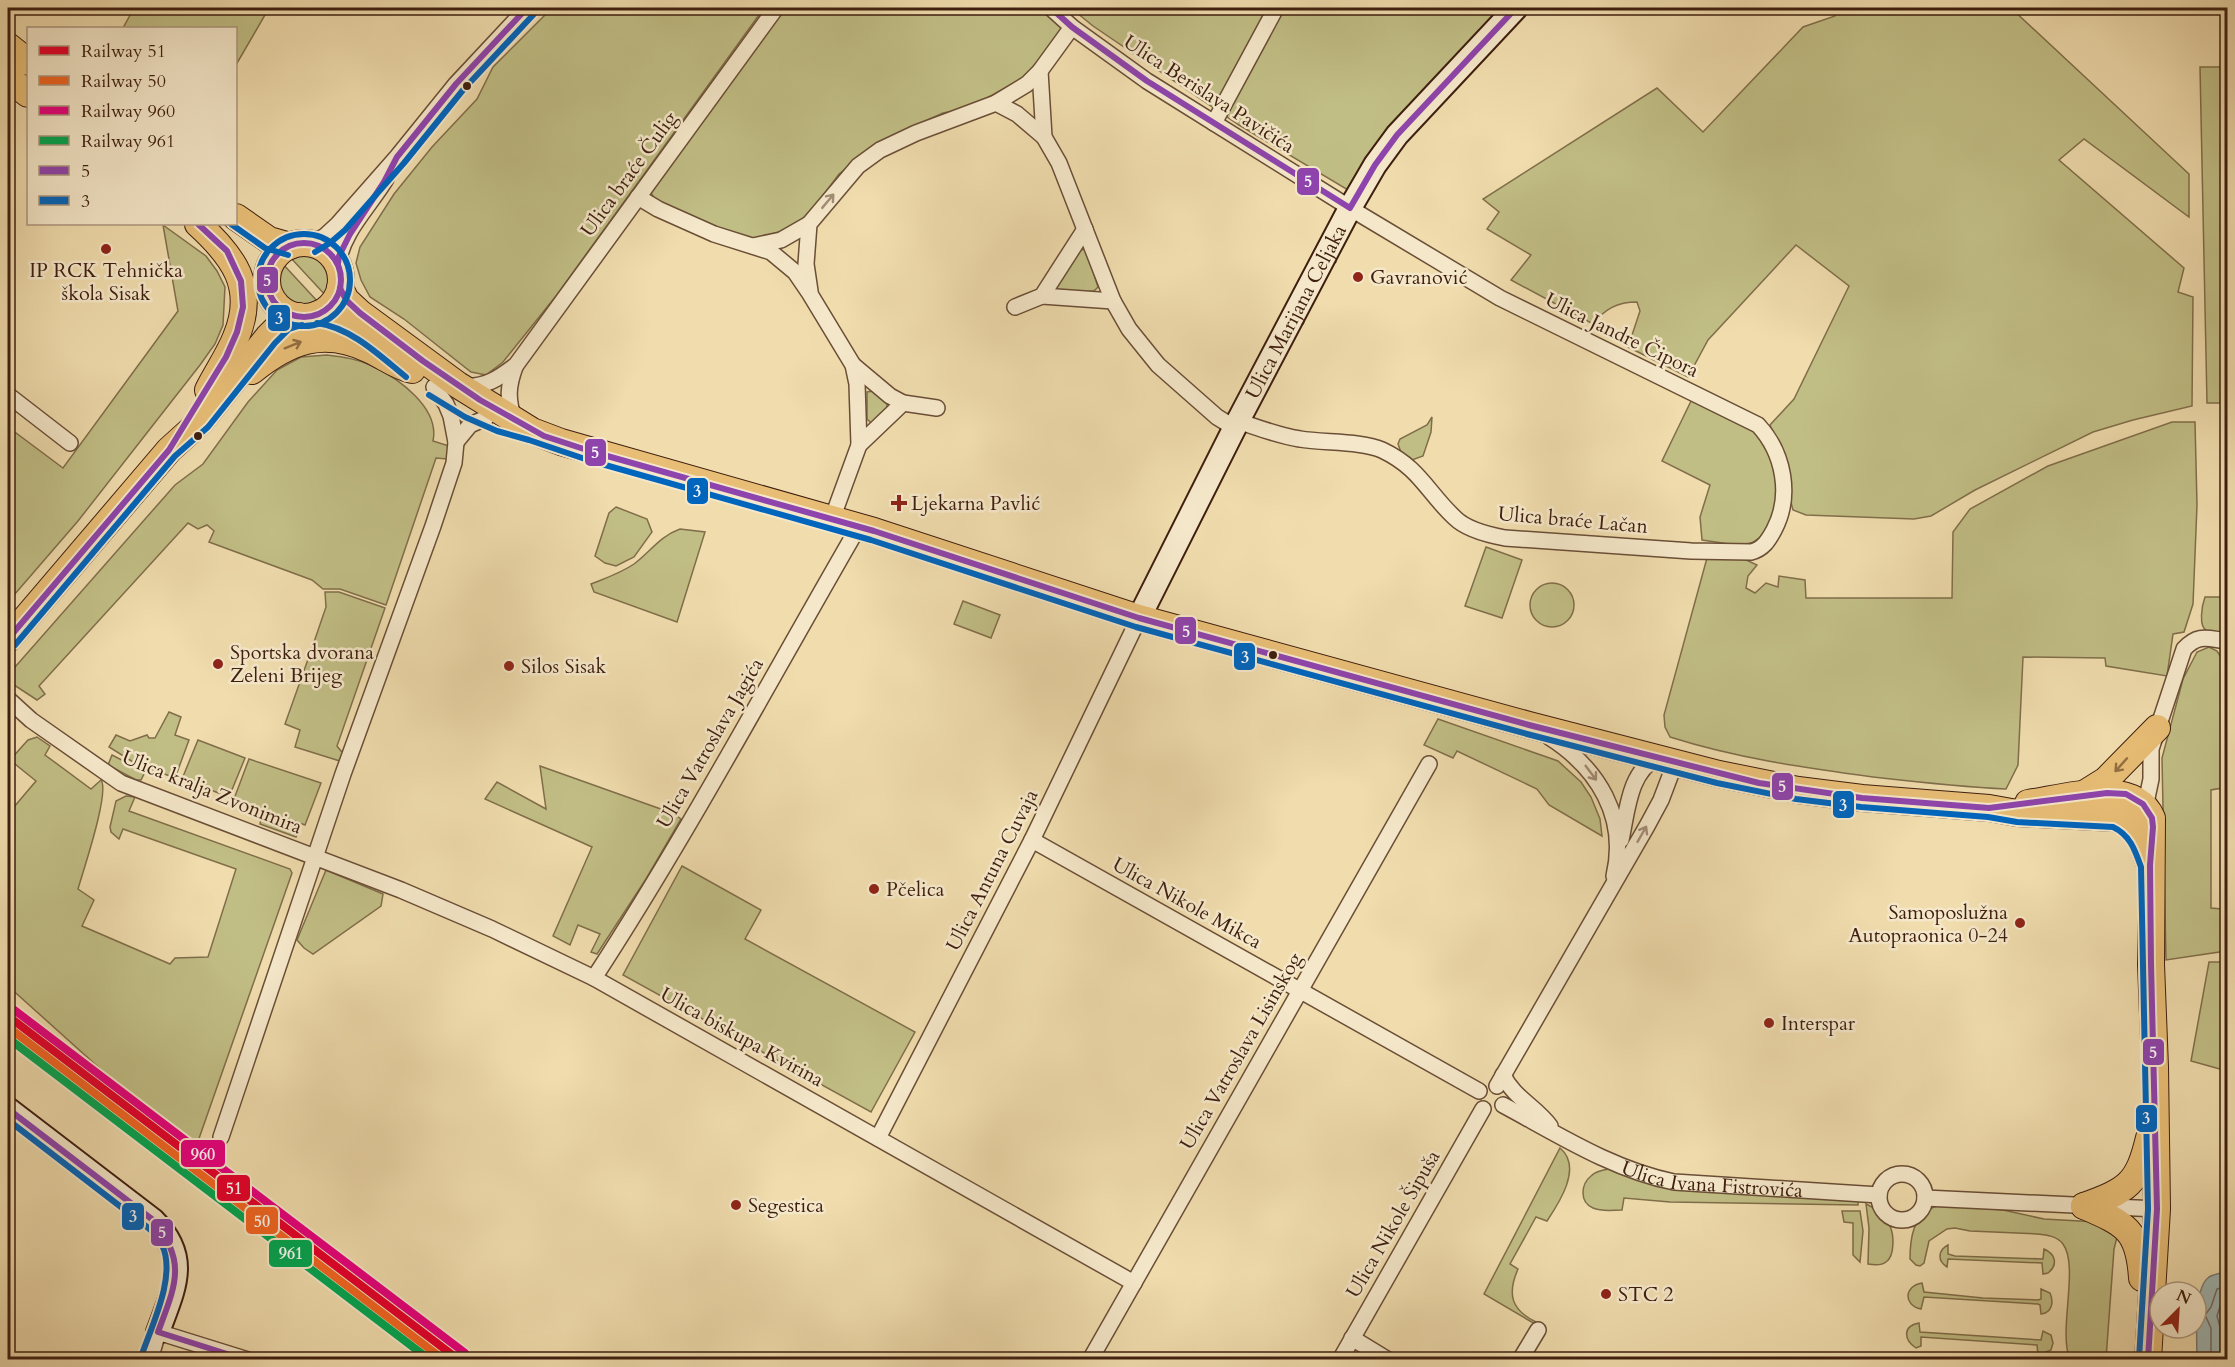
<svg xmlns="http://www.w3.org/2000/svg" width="2235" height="1367" viewBox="0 0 2235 1367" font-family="Cardo,serif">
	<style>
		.green { fill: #c1be85; stroke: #806e4a; stroke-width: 1.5 }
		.water { fill: #a0b8b6; stroke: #797a73; stroke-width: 1.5 }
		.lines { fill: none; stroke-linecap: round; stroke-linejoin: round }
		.shore { stroke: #6f6b62; stroke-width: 1.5 }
		.street-casing { stroke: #6a4e36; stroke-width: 18 }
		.secondary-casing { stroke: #3e1e0f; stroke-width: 26 }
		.primary-casing { stroke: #3e1e0f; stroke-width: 28 }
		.street { stroke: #f5e8ca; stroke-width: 15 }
		.secondary { stroke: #f5e8ca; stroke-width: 22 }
		.primary { stroke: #e8be76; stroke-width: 26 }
		.bus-1-casing { stroke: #f5e8ca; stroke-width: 10 }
		.bus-2-casing { stroke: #f5e8ca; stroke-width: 10 }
		.bus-1 { stroke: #8e44ad; stroke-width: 6 }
		.bus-2 { stroke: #0065bd; stroke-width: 6 }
		.rail-1-casing { stroke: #f5e8ca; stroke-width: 12 }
		.rail-2-casing { stroke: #f5e8ca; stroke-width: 12 }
		.rail-3-casing { stroke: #f5e8ca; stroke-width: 12 }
		.rail-4-casing { stroke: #f5e8ca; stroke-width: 12 }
		.rail-1 { stroke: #e4002b; stroke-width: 8 }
		.rail-2 { stroke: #f26522; stroke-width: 8 }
		.rail-3 { stroke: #e5007d; stroke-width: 8 }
		.rail-4 { stroke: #00a651; stroke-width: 8 }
		.oneway { stroke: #a38d76 }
		.oneway2 { stroke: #936e42 }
		.bus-dot { fill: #3e1e0f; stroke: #f5e8ca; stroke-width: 2 }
		.poi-dot { fill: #8f2418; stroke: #f5e8ca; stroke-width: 2 }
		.labels { text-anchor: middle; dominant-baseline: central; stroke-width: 5; stroke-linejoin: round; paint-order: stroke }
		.street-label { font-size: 20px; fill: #3e1e0f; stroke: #f5e8ca }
		.poi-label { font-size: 20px; fill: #3e1e0f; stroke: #f5e8ca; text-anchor: start }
		.line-badge { stroke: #f5e8ca; stroke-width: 2 }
		.badge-label { font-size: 16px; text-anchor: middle; font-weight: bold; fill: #fff }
	</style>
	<rect width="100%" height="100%" fill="#f0dcad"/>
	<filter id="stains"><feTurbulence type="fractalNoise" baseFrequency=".00333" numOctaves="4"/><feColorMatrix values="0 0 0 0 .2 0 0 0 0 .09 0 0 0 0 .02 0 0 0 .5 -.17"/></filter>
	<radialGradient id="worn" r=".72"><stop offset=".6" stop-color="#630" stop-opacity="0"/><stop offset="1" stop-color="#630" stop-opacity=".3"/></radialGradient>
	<g class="green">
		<path d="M134,8h135l-33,57v-37h-113z"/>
		<path d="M552,8h212l-208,288 -53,66 -17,13 -15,-3 -67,-53 -34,-22 -9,-17 -5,-17 4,-16 34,-53 38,-47 45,-48 16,-32z"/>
		<path d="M784,8h257l20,15v7l-20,32 -20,17 -52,29 -26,5 -53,24 -23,15 -28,22 -23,31 -16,17 -18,9 -27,8 -39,-11 -60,-27 -5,-8z"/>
		<path d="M1071,8h433l-156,182 -109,-65 -146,-99z"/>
		<path d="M1839,8h172l178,166v43l-105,-78 -25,21 125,108 -6,24 15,5 -1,109 -59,14 -40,12 -118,58 -44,26 -17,3 -108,-4 -13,-5c-5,-14 -2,-30 -5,-44 -3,-14 -13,-27 -18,-41l24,-26 55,-113 -53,-41 -88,95 -20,37 -60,-30 12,-36 -3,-9c-20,0 -32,7 -44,22l-82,-44 20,-25 -44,-26 12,-17 -16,-13 174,-111 46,44 100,-105 32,-11z"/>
		<path d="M2200,67h27v336h-20z"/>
		<path d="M163,225l43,31 11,15 8,16 -2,38 -8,19 -15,21 -122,156 -70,81v-175l55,41 115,-157z"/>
		<path d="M1084,249l3,3 11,35 -4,4c-12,1 -28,3 -38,-2l23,-38z"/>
		<path d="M305,252c24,4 34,25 23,46l-39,-42z"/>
		<path d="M281,262l39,42c-28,15 -54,-14 -39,-42z"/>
		<path d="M327,355c16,2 31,4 46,11 26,13 67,42 60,75l16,5 -2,13 -11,-1 -50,147 -46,-16h-17l-11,-9 -103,-38 5,-11 -7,-6 -9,4 -10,-6 -149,163 6,8 -8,6 -29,-19v-6l167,-190 28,-21 45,-62 29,-32 24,-13z"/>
		<path d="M873,391l14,13v4l-16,15 -4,-4v-27z"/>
		<path d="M1693,397l66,36 17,35 4,28 -4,18 -12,21 -12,8 -16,2 -34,-5 -2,-23 10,-32 -48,-24z"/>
		<path d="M1432,417l-1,15 -8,24 -11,4 -10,-5 -4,-11 2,-5 27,-14z"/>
		<path d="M2172,422h23l2,83 -4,99 -9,28 -11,2 -6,42 -61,-10 -1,-8 -82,-1 -5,108 -12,24c-45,-2 -89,-7 -133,-12 -68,-9 -137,-19 -203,-40l-5,-10 -1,-12 43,-157h35l15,7 -9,11 -2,12 9,5 11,-10 12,4 1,-11 26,4 1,18h146l1,-66 17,-23 78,-43z"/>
		<path d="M616,507l31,12 5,13 -18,25 -18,9 -11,-3 -10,-7 14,-43z"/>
		<path d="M680,529l25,3 -28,90 -83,-30 -3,-8c15,-6 30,-11 43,-20 16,-12 26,-28 46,-35z"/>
		<path d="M1486,547l36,13 -20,58 -37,-12z"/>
		<circle cx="1552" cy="605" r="22"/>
		<path d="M325,592h14l46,16 -48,138 4,5 5,1 -3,10 -48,-15 5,-17 -15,-6 27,-76 4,2 1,-3 -4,-2 13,-38z"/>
		<path d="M2205,597h22v35c-5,0 -15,2 -20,-1 -9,-4 -5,-26 -2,-34z"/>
		<path d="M963,601l37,14 -9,23 -37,-14z"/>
		<path d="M2209,647l8,4 4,6 1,131 -11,2v118l11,1 4,42 -60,9 -4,-202 21,-79 14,-27z"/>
		<path d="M169,712l12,5 -6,18 14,5 -14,38 -42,-16 -24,-15 7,-12 14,6 17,-6 2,3h6z"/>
		<path d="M1438,719l120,42 23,21 10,15 9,22 2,17 -53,-31 -12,-16 -80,-38 -4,7 -29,-13z"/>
		<path d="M37,737l13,9 -5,9 46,34 10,-9c9,12 -18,91 -23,109l16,11 -12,26 88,38 5,-6 33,-1 28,-88 -113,-40 -4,10 -8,-7 -1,-5 6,-26 10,-5 9,1 -6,14 161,58 2,4 -96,274 -80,-64 -108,-97v-172l28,-33 -26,-21 18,-20z"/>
		<path d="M198,740l47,18 -16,39 -47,-18z"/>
		<path d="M112,755l33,17 -4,8h-5l-28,-15z"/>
		<path d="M249,759l72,24 -16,42 -71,-26z"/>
		<path d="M540,766l132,47 9,6 -35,60 -49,75 -6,-2 9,-18 -22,-9 -8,20 -17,-9 39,-89 -107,-48 12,-17 49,27z"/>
		<path d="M262,814l38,14 -4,9 -36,-13z"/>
		<path d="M682,866l79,44 -16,29 170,93 -44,80 -248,-137z"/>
		<path d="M326,870l57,24 -2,12 -68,48 -9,-6 -7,-8z"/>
		<path d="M2209,962h18v109l-36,-10z"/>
		<path d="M1560,1148c23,19 -1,55 -13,73l-11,-4 -26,47 8,5c-11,25 -7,41 18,53l-1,2 -51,-30z"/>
		<path d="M1609,1169l91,22 102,5 56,5v4l-188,-3 -46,-4 -2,12c-9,0 -20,2 -29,-2 -14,-6 -12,-24 -2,-32 5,-5 12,-6 18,-7z"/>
		<path d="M1866,1204c8,3 20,14 24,22 4,9 5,30 -4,36 -5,4 -12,3 -18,2l1,-36z"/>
		<path d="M1958,1205l45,5 41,9 54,3 19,15 -3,12 -8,110h-36l-1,-2c-10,-29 10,-91 -6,-113 -6,-8 -16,-9 -26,-10l-67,-3 -15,-3 -8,1 -18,12 -5,22 -4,3 -4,-1 -6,-6c0,-20 3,-44 24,-52 7,-3 17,-2 24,-2z"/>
		<path d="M1842,1211h18l3,20 -3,31 -7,-7v-32l-9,-1z"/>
		<path d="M1948,1245v9l7,2 88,3 1,-10c12,5 14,16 4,24l-5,1 -1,-11 -94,-4 -1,8c-10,-6 -9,-17 1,-22z"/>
		<path d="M1922,1283l2,9 59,6 55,2 3,-1v-10l9,4c4,9 2,20 -9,21l-1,-9 -2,-1 -114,-7 -3,12c-18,-4 -17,-23 1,-26z"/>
		<path d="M1919,1323l1,9 121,8 2,-9 8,4 2,8 -2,7 -13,5 -1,-10 -116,-8v9l-5,2c-12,-8 -14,-22 3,-25z"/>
	</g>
	<path class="water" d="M2227,1272v87h-30c0,-18 -4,-71 12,-82 5,-3 13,-4 18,-5z"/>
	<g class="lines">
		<g class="shore">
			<path d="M2211,1360v-32l-6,-13 6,-8 6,-18 11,-3"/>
			<path d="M2220,1360v-33l-3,-11 6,-19 5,-2"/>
		</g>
		<g class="street-casing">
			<g id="street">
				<path d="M1051,8l21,19 75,54 216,135 137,82 258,127c26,28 34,71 16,105 -6,11 -11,19 -23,22l-60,-1 -186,-13c-16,-3 -38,-8 -50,-20 -28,-26 -35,-50 -73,-68 -20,-9 -59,-7 -82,-11 -21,-3 -41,-11 -62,-18"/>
				<path d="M1040,71l4,66 15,26 54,138 16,28 29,36 59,52 18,11"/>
				<path d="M996,103l21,11 27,23"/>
				<path d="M1214,123l62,-115"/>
				<path d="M638,197l20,12 56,25 57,18 24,20 15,22 43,71 4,19 2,61 -27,74"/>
				<path d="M311,244l14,-8 13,-12 59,-67 59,-73 71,-76"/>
				<path d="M753,246l28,-6 28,-16"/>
				<path d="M338,264c4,-32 32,-58 48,-85"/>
				<path d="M810,291l-4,-27 3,-40 49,-58 22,-16 36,-17 80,-30 31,-19 13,-13 32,-44"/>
				<path d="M1042,296l71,5"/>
				<path d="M1015,307l27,-11 43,-67"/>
				<path d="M853,365l37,31 13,7 34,5"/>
				<path d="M463,386c22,2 36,-8 53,-21l260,-357"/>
				<path d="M8,395l62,48"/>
				<path d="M514,419c-7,-20 -6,-33 1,-52"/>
				<path d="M456,442l14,-17 16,-7"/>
				<path d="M859,445l44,-42"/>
				<path d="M8,699l23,21 90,63 280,107 91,39 102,49 540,305"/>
				<path d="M1549,737c49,31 79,80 65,139"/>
				<path d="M2143,804l4,-6 4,-19v-30l33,-100c15,-16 24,-10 44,-8"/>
				<path d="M1032,840l447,251"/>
				<path d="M1621,840c6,-27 8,-70 37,-82"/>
				<path d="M594,978c95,-146 177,-300 265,-452"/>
				<path d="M1503,1075c10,22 33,32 47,51"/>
				<path d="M1497,1086l150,-260 14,-26 14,-37"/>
				<path id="s1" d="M1503,1105c54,29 110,65 171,77l205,13"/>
				<path d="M221,1137l122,-363 90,-248 21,-63 2,-21 -5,-26 -5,-12 -12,-17"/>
				<path d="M878,1138l154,-298 107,-222"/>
				<circle cx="1902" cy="1197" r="23"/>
				<path d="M1925,1198l232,11"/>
				<path d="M1352,1338l36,22"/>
				<path d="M150,1360l8,-28 90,28"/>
				<path d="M1090,1360l339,-596"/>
				<path d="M1340,1360l143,-251"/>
				<path d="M1520,1360l18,-30"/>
			</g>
		</g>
		<g class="secondary-casing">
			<g id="secondary">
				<path id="s2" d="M1139,618l99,-197 112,-213 25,-43 22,-30 119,-127"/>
				<path d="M8,1109l145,111c38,38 21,68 5,112"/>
			</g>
		</g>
		<g class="primary-casing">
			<g id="primary">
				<path d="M8,46l20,16"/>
				<path d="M8,78l20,16"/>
				<path d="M236,217l33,23 21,6"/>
				<path d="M198,224c35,32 59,63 38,113 -7,18 -19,35 -28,53"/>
				<circle cx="304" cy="280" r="37"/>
				<path d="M340,288l6,12 14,13 98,72 74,46 29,11 313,89 265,87 390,107 190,49 79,16 64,8 127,10 28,5 98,5c23,8 28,26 35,47"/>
				<path d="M318,314l18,2 31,20"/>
				<path d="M252,371c38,-31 72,-43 118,-21 15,7 26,16 42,20"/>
				<path d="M8,639l161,-189 32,-29 67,-84 16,-16 15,-5"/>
				<path d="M2082,795l24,-15 51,-52"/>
				<path d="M2028,803c36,-5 106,-27 124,15l-1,146 4,103 2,142 -9,151"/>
				<path d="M2084,1206c42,18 55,24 58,72"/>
				<path d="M2084,1206c44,-16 54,-22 65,-68"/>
			</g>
		</g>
		<use href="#street" class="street"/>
		<use href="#secondary" class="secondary"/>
		<use href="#primary" class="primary"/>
		<g class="bus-1-casing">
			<g id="bus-1">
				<path d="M1051,8l21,19 75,54 203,127 25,-43 22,-30 119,-127"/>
				<circle cx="304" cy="280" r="37"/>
				<path d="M338,264l1,-8 11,-22 34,-52 13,-25 59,-73 71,-76"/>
				<path d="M340,288l6,12 14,13 63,48 57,39 64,36 49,16 281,79 265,87 390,107 230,58 103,15 127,10 118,-15 19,1 17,10 9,14 1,9 -3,38 1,99 6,245 -9,151"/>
				<path d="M8,639l161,-189 57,-93 11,-25 6,-25 -2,-26 -14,-30 -29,-27"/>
				<path d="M8,1109l145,111c35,42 22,66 5,112l88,28"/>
			</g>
		</g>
		<g class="bus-2-casing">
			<g id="bus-2">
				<path d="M231,224l34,24 23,7"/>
				<circle cx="304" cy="280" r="46"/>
				<path d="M315,252l15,-9 15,-13 59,-67 59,-73 71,-76"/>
				<path d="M317,323c35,5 63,33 89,54"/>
				<path d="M429,395l36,22 32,14 32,9 62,21 280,79 265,87 391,107 190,49 79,16 65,8 127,10 29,5 96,5c17,8 22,23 28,40l7,342 -9,150"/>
				<path d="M15,645l160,-189 33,-29 67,-84 14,-14 13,-4"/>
				<path d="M8,1120l139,107c6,5 12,11 15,18 15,31 -11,82 -21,112"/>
			</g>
		</g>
		<use href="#bus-1" class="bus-1"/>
		<use href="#bus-2" class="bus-2"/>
		<g class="rail-1-casing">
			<path id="rail-1" d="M8,1016l451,344"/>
		</g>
		<g class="rail-2-casing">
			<path id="rail-2" d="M8,1027l436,333"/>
		</g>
		<g class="rail-3-casing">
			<path id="rail-3" d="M13,1009l452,344"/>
		</g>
		<g class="rail-4-casing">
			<path id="rail-4" d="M8,1038l422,322"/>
		</g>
		<use href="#rail-1" class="rail-1"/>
		<use href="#rail-2" class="rail-2"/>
		<use href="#rail-3" class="rail-3"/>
		<use href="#rail-4" class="rail-4"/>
	</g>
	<defs><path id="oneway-shaft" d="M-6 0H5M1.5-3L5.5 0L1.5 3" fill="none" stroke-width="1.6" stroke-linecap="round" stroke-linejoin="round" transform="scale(1.5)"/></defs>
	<g class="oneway">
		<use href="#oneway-shaft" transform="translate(828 201) rotate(-50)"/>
		<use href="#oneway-shaft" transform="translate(1591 773) rotate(53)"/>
		<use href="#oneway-shaft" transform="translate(1642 834) rotate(-60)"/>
	</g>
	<g class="oneway2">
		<use href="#oneway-shaft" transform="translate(293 345) rotate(-22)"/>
		<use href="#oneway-shaft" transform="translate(2121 765) rotate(132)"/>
	</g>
	<g class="bus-dot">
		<circle cx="467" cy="86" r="5"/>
		<circle cx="198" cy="436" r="5"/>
		<circle cx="1273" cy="655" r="5"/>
	</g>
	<g class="poi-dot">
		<circle cx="106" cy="249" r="6"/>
		<circle cx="1358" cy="277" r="6"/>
		<path d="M896 494h6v6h6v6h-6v6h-6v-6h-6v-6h6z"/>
		<circle cx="218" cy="664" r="6"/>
		<circle cx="509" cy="666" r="6"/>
		<circle cx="874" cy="889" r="6"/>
		<circle cx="2020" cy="923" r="6"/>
		<circle cx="1769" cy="1023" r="6"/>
		<circle cx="736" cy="1205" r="6"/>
		<circle cx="1606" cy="1294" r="6"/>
	</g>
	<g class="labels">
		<g class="street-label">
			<text transform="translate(1209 94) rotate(33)">Ulica Berislava Pavičića</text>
			<text transform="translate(629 174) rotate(-54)">Ulica braće Čulig</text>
			<text stroke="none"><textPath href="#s2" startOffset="344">Ulica Marijana Celjaka</textPath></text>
			<text transform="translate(1622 335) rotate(26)">Ulica Jandre Čipora</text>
			<text transform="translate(1573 520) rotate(5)">Ulica braće Lačan</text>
			<text transform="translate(710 743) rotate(-60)">Ulica Vatroslava Jagića</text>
			<text transform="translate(212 792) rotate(22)">Ulica kralja Zvonimira</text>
			<text transform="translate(992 870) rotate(-63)">Ulica Antuna Cuvaja</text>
			<text transform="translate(1187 903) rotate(29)">Ulica Nikole Mikca</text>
			<text transform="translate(742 1037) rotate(29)">Ulica biskupa Kvirina</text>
			<text transform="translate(1241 1051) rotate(-60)">Ulica Vatroslava Lisinskog</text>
			<text stroke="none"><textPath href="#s1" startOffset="226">Ulica Ivana Fistrovića</textPath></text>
			<text transform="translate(1393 1224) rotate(-60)">Ulica Nikole Šipuša</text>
		</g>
		<g class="poi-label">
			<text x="106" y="270" text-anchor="middle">IP RCK Tehnička<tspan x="106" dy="23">škola Sisak</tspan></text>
			<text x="1370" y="277">Gavranović</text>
			<text x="911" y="503">Ljekarna Pavlić</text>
			<text x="230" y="652">Sportska dvorana<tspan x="230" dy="23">Zeleni Brijeg</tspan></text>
			<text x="521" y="666">Silos Sisak</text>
			<text x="886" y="889">Pčelica</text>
			<text x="2008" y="912" text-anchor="end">Samoposlužna<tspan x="2008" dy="23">Autopraonica 0-24</tspan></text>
			<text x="1781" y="1023">Interspar</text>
			<text x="748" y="1205">Segestica</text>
			<text x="1618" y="1294">STC 2</text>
		</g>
	</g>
	<g class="line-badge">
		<rect x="1296" y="167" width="24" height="29" rx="6" fill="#8e44ad"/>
		<rect x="256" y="266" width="23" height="28" rx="6" fill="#8e44ad"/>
		<rect x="267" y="304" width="24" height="28" rx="6" fill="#0065bd"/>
		<rect x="584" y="438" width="23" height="29" rx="6" fill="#8e44ad"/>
		<rect x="686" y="477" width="23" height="28" rx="6" fill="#0065bd"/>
		<rect x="1174" y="616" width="23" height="29" rx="6" fill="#8e44ad"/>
		<rect x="1233" y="642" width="23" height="29" rx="6" fill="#0065bd"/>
		<rect x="1771" y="772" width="23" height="29" rx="6" fill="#8e44ad"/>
		<rect x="1832" y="790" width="23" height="29" rx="6" fill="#0065bd"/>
		<rect x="2142" y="1038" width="23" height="28" rx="6" fill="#8e44ad"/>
		<rect x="2135" y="1104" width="23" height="29" rx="6" fill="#0065bd"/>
		<rect x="180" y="1139" width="46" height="29" rx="6" fill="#e5007d"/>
		<rect x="216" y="1174" width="35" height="28" rx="6" fill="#e4002b"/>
		<rect x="121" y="1202" width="24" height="29" rx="6" fill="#0065bd"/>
		<rect x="245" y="1206" width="34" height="29" rx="6" fill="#f26522"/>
		<rect x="150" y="1218" width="24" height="29" rx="6" fill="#8e44ad"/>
		<rect x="268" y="1239" width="45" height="29" rx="6" fill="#00a651"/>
	</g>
	<g class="badge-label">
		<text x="1308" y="187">5</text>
		<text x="267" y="286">5</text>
		<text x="279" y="324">3</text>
		<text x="595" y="458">5</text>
		<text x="697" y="497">3</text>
		<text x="1186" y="637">5</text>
		<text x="1245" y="663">3</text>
		<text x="1782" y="792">5</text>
		<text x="1843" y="811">3</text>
		<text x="2153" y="1058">5</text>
		<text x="2146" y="1124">3</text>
		<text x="203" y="1160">960</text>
		<text x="234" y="1194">51</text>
		<text x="133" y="1222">3</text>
		<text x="262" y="1227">50</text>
		<text x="162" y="1238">5</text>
		<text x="291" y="1259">961</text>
	</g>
	<rect width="2235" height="1367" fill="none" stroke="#f0dcad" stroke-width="30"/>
	<rect x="9" y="9" width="2217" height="1349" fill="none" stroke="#3e1e0f" stroke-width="3"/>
	<rect x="15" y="15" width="2205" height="1337" fill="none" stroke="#3e1e0f" stroke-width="1.5"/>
	<rect x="27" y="27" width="210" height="198" fill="#f5e8ca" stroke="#ac977f" stroke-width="1.5"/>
	<rect x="39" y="46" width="30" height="9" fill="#e4002b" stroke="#ac977f" stroke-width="1.5"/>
	<text x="81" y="57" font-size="18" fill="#3e1e0f">Railway 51</text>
	<rect x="39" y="76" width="30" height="9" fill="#f26522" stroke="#ac977f" stroke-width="1.5"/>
	<text x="81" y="87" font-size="18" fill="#3e1e0f">Railway 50</text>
	<rect x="39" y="106" width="30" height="9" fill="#e5007d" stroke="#ac977f" stroke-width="1.5"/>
	<text x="81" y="117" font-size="18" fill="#3e1e0f">Railway 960</text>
	<rect x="39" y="136" width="30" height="9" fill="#00a651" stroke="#ac977f" stroke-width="1.5"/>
	<text x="81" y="147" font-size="18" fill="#3e1e0f">Railway 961</text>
	<rect x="39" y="166" width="30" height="9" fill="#8e44ad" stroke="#ac977f" stroke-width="1.5"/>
	<text x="81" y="177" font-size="18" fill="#3e1e0f">5</text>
	<rect x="39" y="196" width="30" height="9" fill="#0065bd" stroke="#ac977f" stroke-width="1.5"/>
	<text x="81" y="207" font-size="18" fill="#3e1e0f">3</text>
	<g transform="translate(2178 1310) rotate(24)"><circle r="28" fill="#f5e8ca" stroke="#ac977f" stroke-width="1.5"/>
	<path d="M0-4.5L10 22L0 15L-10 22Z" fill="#8f2418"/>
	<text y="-9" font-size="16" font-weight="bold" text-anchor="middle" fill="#3e1e0f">N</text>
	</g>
	<rect width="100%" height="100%" filter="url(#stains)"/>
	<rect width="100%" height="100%" fill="url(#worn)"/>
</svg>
